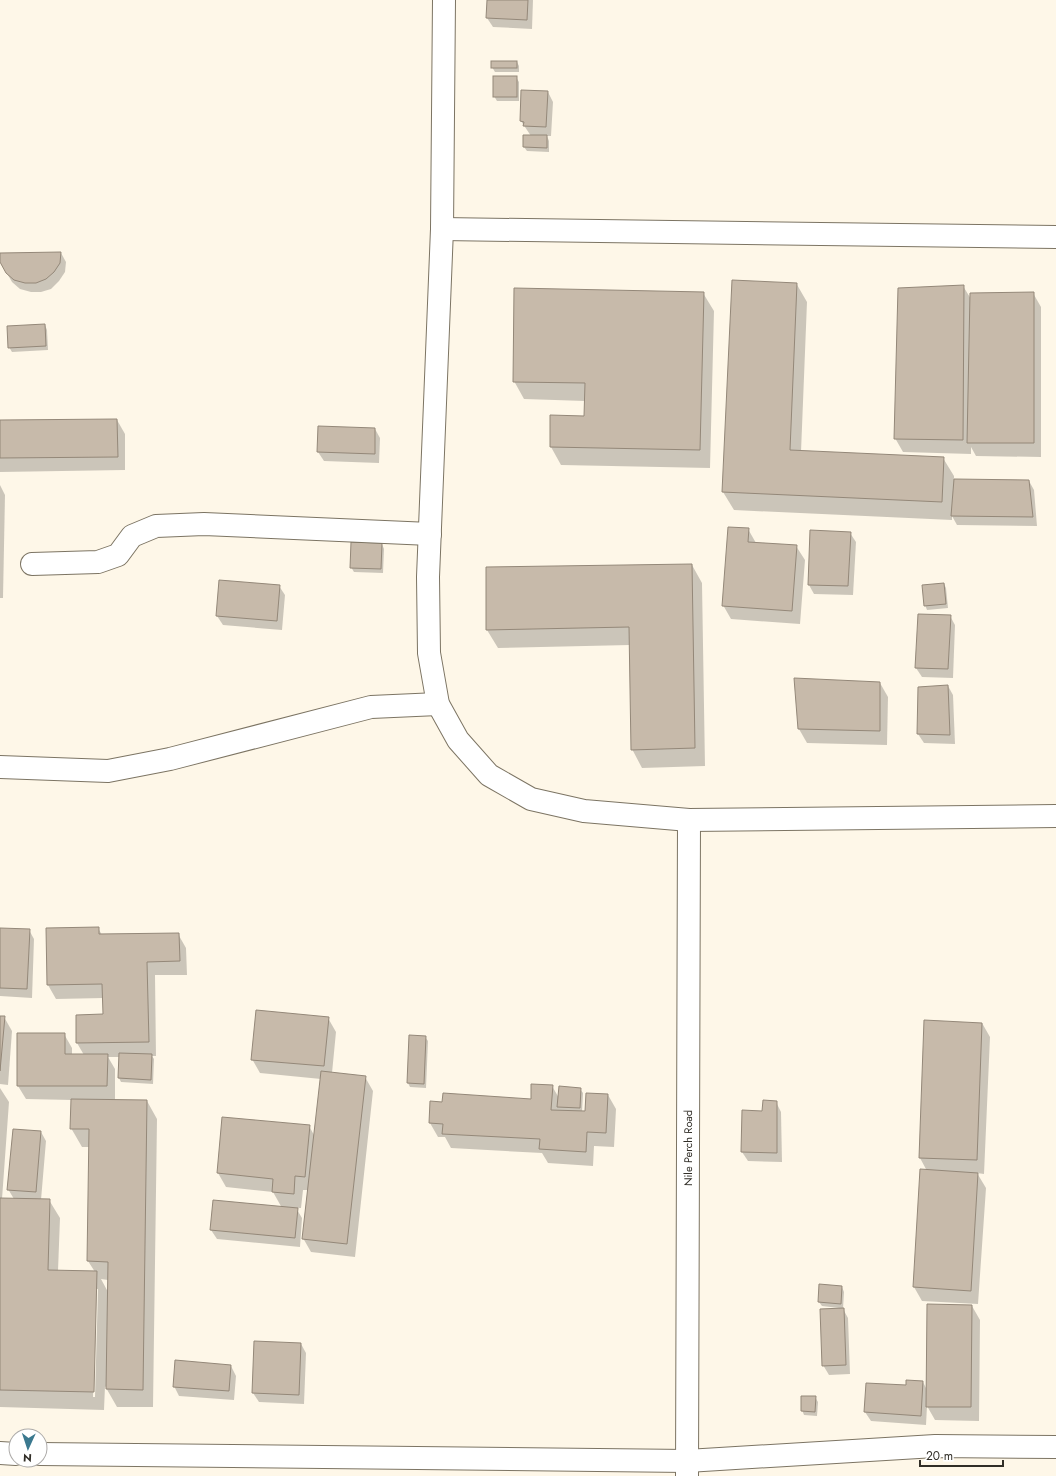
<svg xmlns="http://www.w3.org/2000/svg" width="1056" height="1476" viewBox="0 0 1056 1476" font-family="Jost,sans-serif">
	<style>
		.shadow { fill: #0003; fill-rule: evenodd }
		.building { fill: #c7baaa; stroke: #948879 }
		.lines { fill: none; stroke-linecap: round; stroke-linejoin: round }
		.minor-casing { stroke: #7c7463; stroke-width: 24 }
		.minor { stroke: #fff; stroke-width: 22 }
		.labels { text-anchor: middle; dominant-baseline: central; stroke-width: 3.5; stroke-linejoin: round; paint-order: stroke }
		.street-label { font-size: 11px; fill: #312e27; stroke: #fff }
	</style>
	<rect width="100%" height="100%" fill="#fef7e8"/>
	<g class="shadow">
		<path d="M488,0h45l-1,29 -39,-2 -6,-9z"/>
		<path d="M517,62l2,4v6h-24l-3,-5z"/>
		<path d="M516,77l3,5v19h-22l-3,-5z"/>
		<path d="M522,91l26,1 5,10 -2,34h-4l2,5v11l-22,-1 -3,-4v-11h7l-10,-15z"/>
		<path d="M61,253l5,9 -1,10 -6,9 -8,8 -10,3h-10l-11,-3 -8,-7 -11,-19 -1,-6v-3z"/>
		<path d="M796,283l11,19 -6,150 142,6 11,18v4l75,1 5,9 3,36 -80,-1 -5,-9v4l-218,-10 -11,-18z"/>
		<path d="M963,286l8,13 62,-6 8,14v150l-65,-1 -5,-9v7l-68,-2 -8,-14z"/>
		<path d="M703,293l11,18 -4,157 -149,-3 -10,-18 34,-30v-16l-61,-2 -10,-18z"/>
		<path d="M45,325l2,5 1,20 -36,2 -3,-5z"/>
		<path d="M117,420l8,14v36l-125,2v-51z"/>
		<path d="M375,429l5,9 -1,25 -55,-2 -6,-9z"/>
		<path d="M0,485l5,10 -2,103h-3z"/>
		<path d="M748,529l8,14 40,3 9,14 -5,64 -69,-5 -8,-14z"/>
		<path d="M850,533l6,9 -3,53 -39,-1 -5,-9z"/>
		<path d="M382,544l2,5 -1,24 -29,-1 -3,-5z"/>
		<path d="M692,565l10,18 3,183 -63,2 -10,-19 -2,-104 -132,3 -11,-18z"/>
		<path d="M944,584l2,4 2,20 -21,2 -2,-5z"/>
		<path d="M279,586l6,9 -3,35 -59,-5 -6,-9z"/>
		<path d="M950,616l5,9 -2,53 -31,-1 -6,-9z"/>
		<path d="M880,683l8,14 -1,48 -80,-2 -8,-14z"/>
		<path d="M948,686l5,9 2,49 -31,-1 -6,-9 1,-46z"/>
		<path d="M98,928l4,7 76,-1 8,14 1,27h-32l1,81h-4l2,3 -1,25 -32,-2 -2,-4 1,-21h-12l7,12v31l32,1 10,18 -4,288h-36l-12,-21 -1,24 -104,-3v-319l9,14 -7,97h12l-6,-10 33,-57 5,9 -5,59h8l11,18 -2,53 37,1 -7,-11 2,-114h-8l-11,-19 1,-28 -46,-1 -8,-13 46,-52 8,14v7h12l-7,-12v-28h27v-17l-48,1 -8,-14zM101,1279l7,1v12zM96,1289h2l-3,108h-2z"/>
		<path d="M0,929l29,1 5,9 -2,59 -32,-2z"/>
		<path d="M0,1017h4l8,14 -4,54 -8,-1z"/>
		<path d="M328,1018l8,14 -4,41 33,4 8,14 -18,166 -44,-5 -8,-14 5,-48h-5l-2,18h-5l6,10 -2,29 -83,-8 -6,-9 71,-22 -9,-16 -47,-5 -8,-14 4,-55 87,8 5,9 7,-56 -61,-6 -8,-14z"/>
		<path d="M982,1023l8,14 -6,137 -7,-1 9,15 -8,116 -56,-3 -8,-14 13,-116 -7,-13z"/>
		<path d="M410,1036l15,1 3,4 -2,47 -16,-1 -2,-4z"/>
		<path d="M552,1086l7,12 21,-9 3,4 -1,19 4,1 22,-18 8,14 -2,38 -20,-1 -1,20 -45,-3 -6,-10 -91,-5 -6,-11h-7l-8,-14 13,-20 89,-3z"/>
		<path d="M776,1102l5,10 1,50 -34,-1 -6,-9 21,-40z"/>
		<path d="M842,1287l2,5 -1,17 5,9 2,56 -21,1 -6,-10 16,-57 -17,-2 -3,-4z"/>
		<path d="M972,1306l8,14 -1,101 -44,-1 -8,-14 -1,19 -55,-4 -6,-9 42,-25 16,-5 4,8z"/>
		<path d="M301,1344l5,9 -2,51 -45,-2 -6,-9z"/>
		<path d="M231,1366l5,10 -2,24 -55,-4 -5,-10z"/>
		<path d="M815,1397l3,5 -1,14 -13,-1 -2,-5z"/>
	</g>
	<g class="building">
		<path d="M487,0h41l-1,20 -41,-2z"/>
		<rect x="491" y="61" width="26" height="7"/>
		<rect x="493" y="76" width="24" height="21"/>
		<path d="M521,90l27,1 -2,36 -23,-1 1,-4 -4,-1z"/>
		<path d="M523,135h24v13l-24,-1z"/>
		<path d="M61,252l-1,11 -6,9 -8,7 -10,4h-11l-11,-3 -8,-7 -6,-11v-9z"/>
		<path d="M732,280l65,3 -7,167 154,7 -2,45 -220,-10z"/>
		<path d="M964,285l-1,155 -69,-1 4,-151z"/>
		<path d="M514,288l190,4 -4,158 -150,-3v-32l34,1 1,-33 -72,-1z"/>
		<path d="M1034,292v151h-67l3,-150z"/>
		<path d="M45,324l1,22 -38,2 -1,-22z"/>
		<path d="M117,419l1,38 -118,1v-38z"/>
		<path d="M318,426l57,2v26l-58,-2z"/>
		<path d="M954,479l75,1 4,37 -82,-1z"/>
		<path d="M728,527l21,1 -1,14 49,3 -5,66 -70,-5z"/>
		<path d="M810,530l41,2 -3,54 -40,-1z"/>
		<path d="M351,542l31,1 -1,26 -31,-1z"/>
		<path d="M692,564l3,184 -64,2 -2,-123 -143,3v-63z"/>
		<path d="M219,580l61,5 -3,36 -61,-5z"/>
		<path d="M944,583l2,21 -22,2 -2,-21z"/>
		<path d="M918,614l33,1 -3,54 -33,-1z"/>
		<path d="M794,678l86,4v49l-82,-2z"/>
		<path d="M948,685l2,50 -33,-1 1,-47z"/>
		<path d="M99,927v7l80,-1 1,28 -33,1 2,80 -73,1v-28l27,-1 -1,-30 -55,1 -1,-57z"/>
		<path d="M0,928l30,1 -3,60 -27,-1z"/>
		<path d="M256,1010l73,7 -5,49 -73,-6z"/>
		<path d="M0,1016h5l-5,55z"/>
		<path d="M924,1020l58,3 -5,137 -58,-2z"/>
		<path d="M17,1033h48v21h43l-1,32h-90z"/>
		<path d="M409,1035l17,1 -2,48 -17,-1z"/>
		<path d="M119,1053l33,1 -1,26 -33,-2z"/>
		<path d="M321,1071l45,5 -19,168 -45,-5z"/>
		<path d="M531,1084l22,1 -2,25 34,1 1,-18 22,1 -2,39 -19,-1 -1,20 -47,-3 1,-10 -98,-5 1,-10 -14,-1 1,-22 12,1 1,-9 88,6z"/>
		<path d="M559,1086l22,2 -1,20 -23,-1z"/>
		<path d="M71,1099l76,1 -4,290 -37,-1 2,-127 -21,-1 2,-132h-19z"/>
		<path d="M763,1100l14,1v52l-36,-1 1,-42 20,1z"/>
		<path d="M222,1117l88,8 -5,52 -10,-1 -1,18 -22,-2 1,-13 -56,-6z"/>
		<path d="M13,1129l28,2 -5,61 -29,-2z"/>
		<path d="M920,1169l58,4 -7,118 -58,-4z"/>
		<path d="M0,1198l50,1 -2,71 49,1 -3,121 -94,-2z"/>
		<path d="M213,1200l85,8 -3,30 -85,-8z"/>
		<path d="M819,1284l23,2 -1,18 -23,-2z"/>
		<path d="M927,1304l45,1 -1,102h-45z"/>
		<path d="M844,1308l2,57 -24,1 -2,-57z"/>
		<path d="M254,1341l47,2 -2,52 -47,-2z"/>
		<path d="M175,1360l56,5 -2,26 -56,-4z"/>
		<path d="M906,1380l17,1 -2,35 -57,-4 2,-29 40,2z"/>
		<path d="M801,1396h15l-1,16 -14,-1z"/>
	</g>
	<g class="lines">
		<g class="minor-casing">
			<g id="minor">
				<path d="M444,0l-2,229 -14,348 1,76 9,51 20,36 31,35 42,24 53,12 105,9 367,-4"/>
				<path d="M442,229l614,8"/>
				<path d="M32,564l66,-2 20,-7 14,-19 24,-10 48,-2 226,10"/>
				<path d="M0,767l108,4 62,-12 201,-52 67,-3"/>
				<path d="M0,1453l16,1"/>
				<path d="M40,1454l647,7 248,-15 121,1"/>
				<path id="s1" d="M687,1475l2,-655"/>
			</g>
		</g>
		<use href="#minor" class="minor"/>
	</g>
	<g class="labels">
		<g class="street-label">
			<text stroke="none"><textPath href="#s1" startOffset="327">Nile Perch Road</textPath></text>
		</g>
	</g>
	<g transform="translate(28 1448) rotate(183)"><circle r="19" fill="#ffffff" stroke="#adaba9"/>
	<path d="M0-3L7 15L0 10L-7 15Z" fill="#3b798f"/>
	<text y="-6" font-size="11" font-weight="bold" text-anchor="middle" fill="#312e27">N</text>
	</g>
	<path d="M920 1460v6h83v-6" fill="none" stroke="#312e27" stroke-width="2"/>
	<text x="926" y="1460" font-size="12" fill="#312e27" stroke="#ffffff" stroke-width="3" paint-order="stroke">20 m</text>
</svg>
